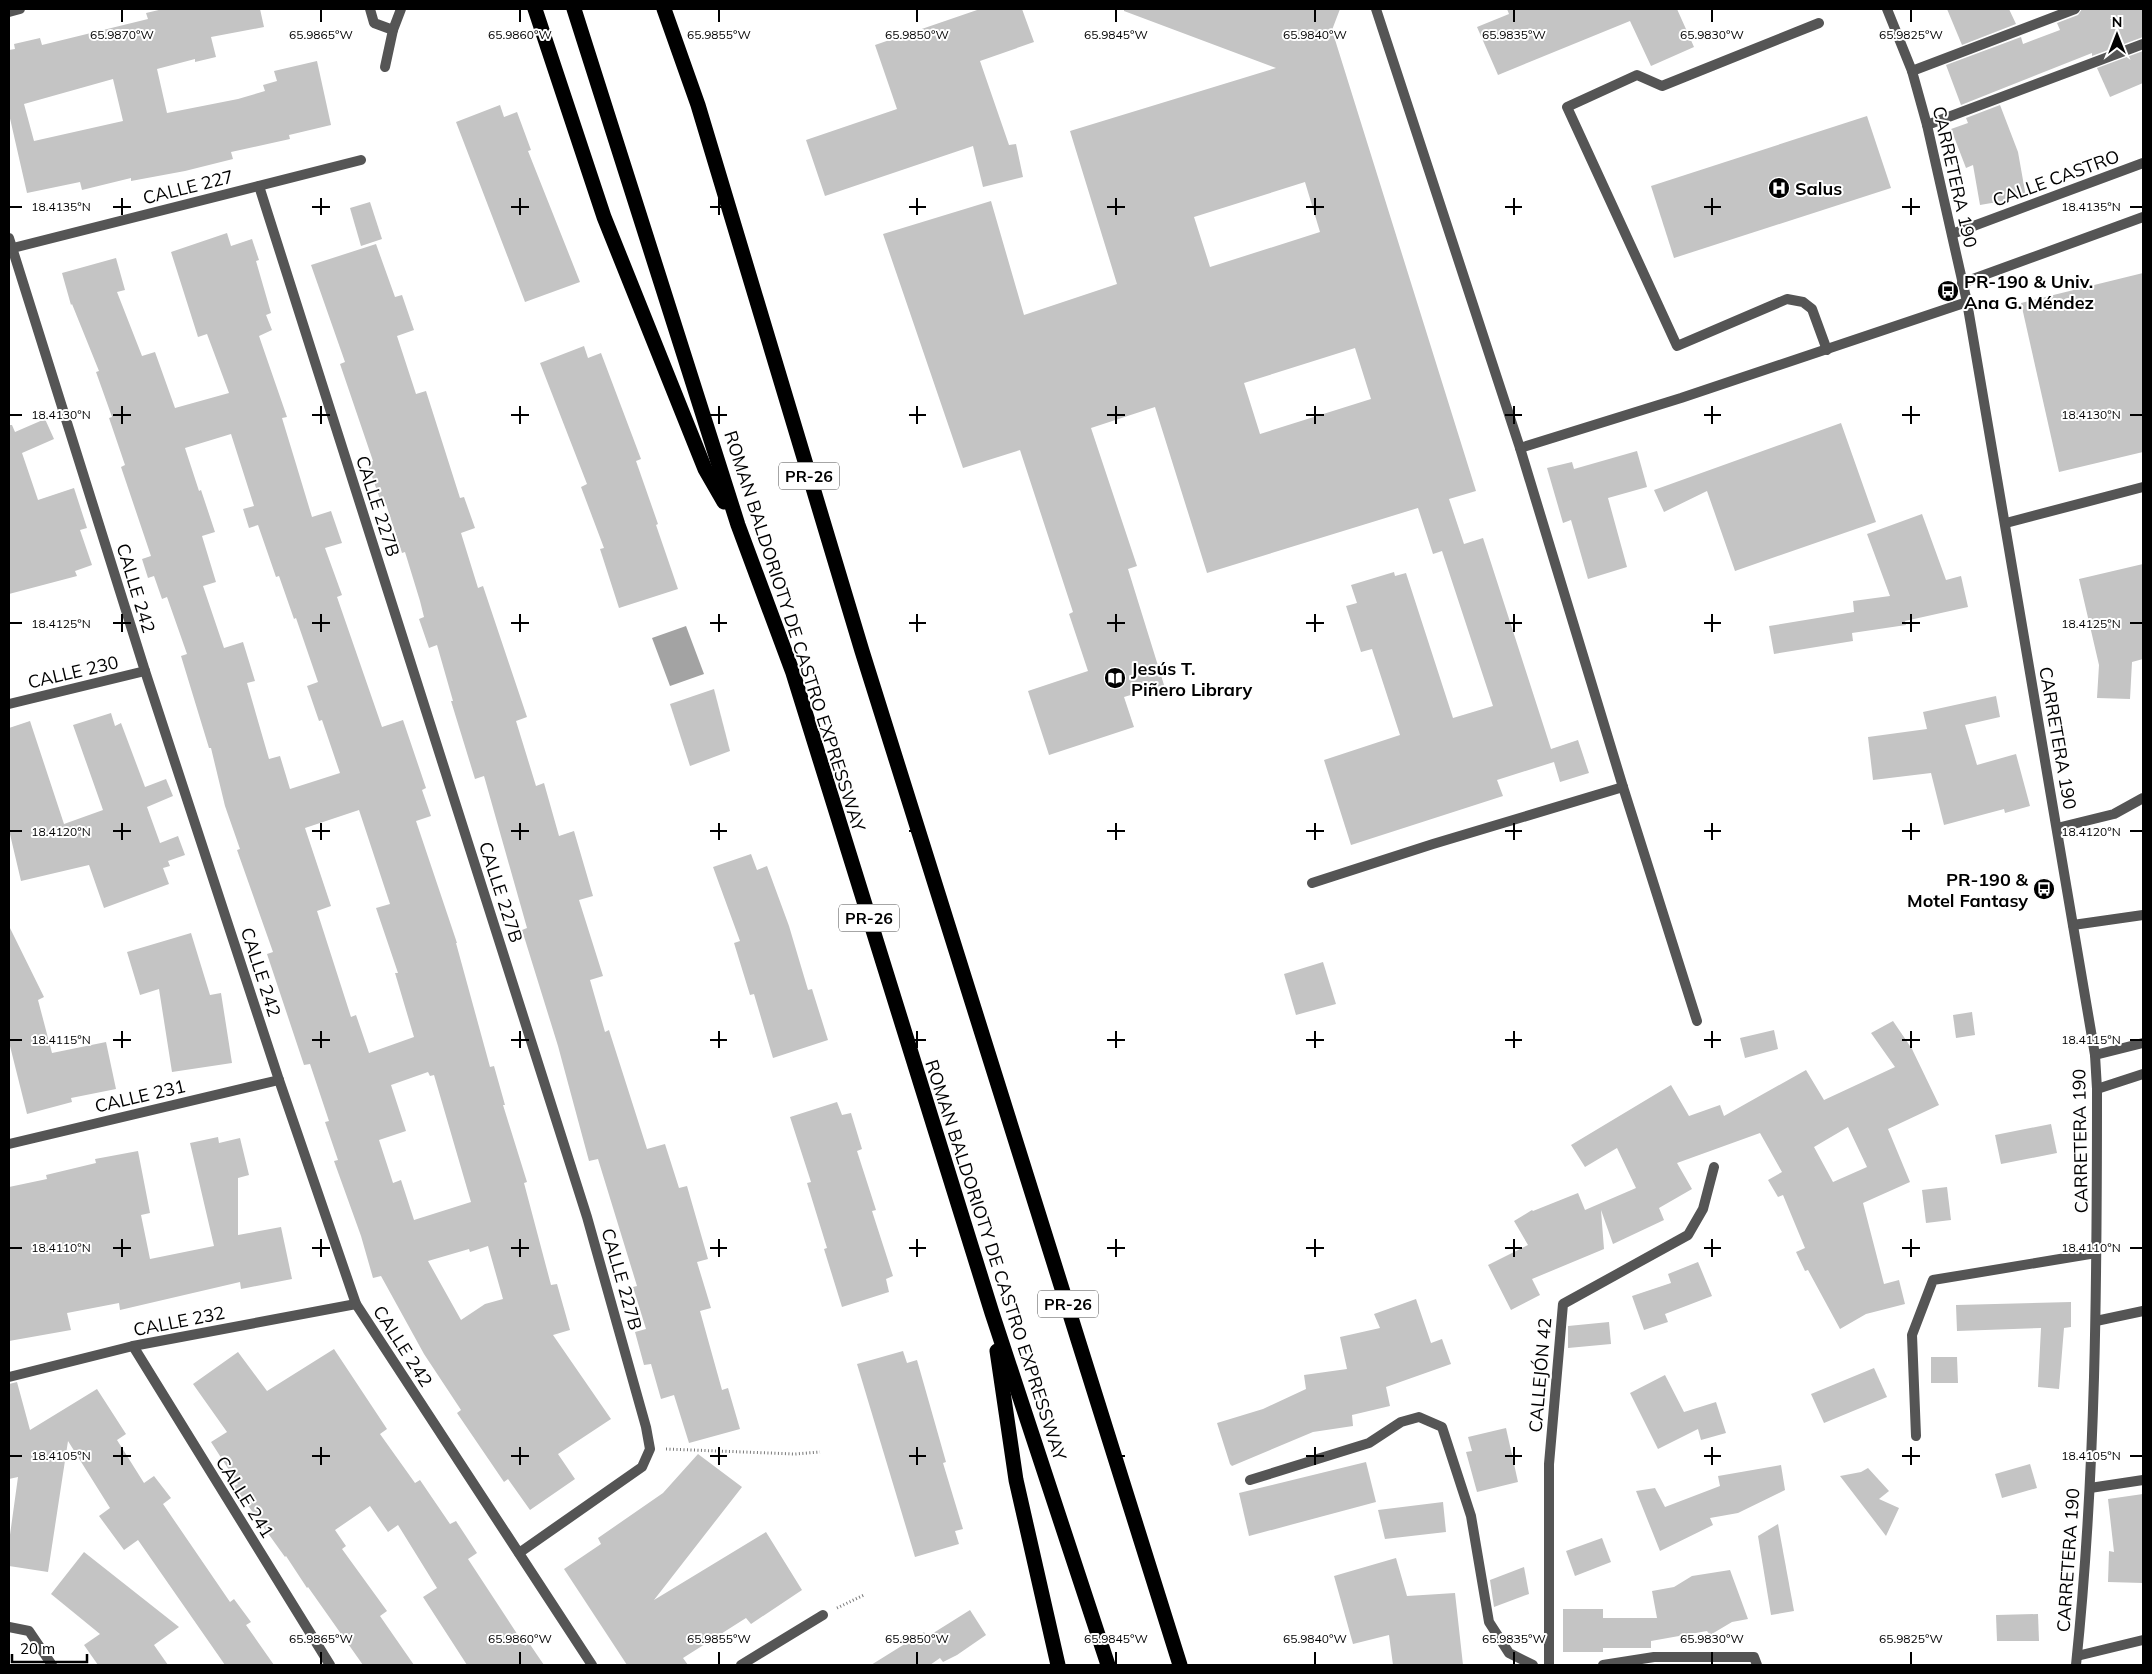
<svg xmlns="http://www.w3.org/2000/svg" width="2152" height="1674" viewBox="0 0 2152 1674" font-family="Mulish,sans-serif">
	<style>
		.water { fill: #a3a3a3 }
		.building { fill: #c4c4c4; fill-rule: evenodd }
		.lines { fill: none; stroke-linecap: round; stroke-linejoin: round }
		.path { stroke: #777; stroke-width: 3; stroke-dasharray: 1 2.5; stroke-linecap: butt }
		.service { stroke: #555; stroke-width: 10 }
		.minor { stroke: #555; stroke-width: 10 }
		.tertiary { stroke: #555; stroke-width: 10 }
		.motorway { stroke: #000; stroke-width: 15 }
		.ticks { fill: none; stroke: #000; stroke-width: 2 }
		.labels { text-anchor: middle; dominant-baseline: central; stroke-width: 4; stroke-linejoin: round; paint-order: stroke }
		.shield { fill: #fff; stroke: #4c4c4c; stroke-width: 1 }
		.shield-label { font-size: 16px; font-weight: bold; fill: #000 }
		.street-label { font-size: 18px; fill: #000; stroke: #fff }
		.poi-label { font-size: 18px; font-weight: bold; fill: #000; stroke: #fff; text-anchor: start }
		.ticks-label { font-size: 12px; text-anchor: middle; fill: #000; stroke: #fff; stroke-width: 4; stroke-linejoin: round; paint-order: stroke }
	</style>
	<rect width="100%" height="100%" fill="#fff"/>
	<path class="water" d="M686,626l18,48 -34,12 -18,-48z"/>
	<g class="building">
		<path d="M163,9h97l4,18 -53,10 5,20 -21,5v-3l-38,10 10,44 71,-14 27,-8 -2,-6 14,-4 -3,-10 43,-10 14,64 -42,10 1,4 -59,13 2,7 -48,12 -54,10v-3l-49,12 -2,-8 -53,11 -18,-79v-64l6,-1 -1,-5 26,-6 2,7 106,-26 -2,-6zM113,79l10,42 -89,20 -10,-37z"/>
		<path d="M980,9h42l12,33 -54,19 29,84 7,-1 7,33 -40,10 -10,-41 -148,50 -19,-56 91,-31 -22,-64z"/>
		<path d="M1124,9h216l-8,21 144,461 -27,8 15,45 19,-6 68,211 27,-9 11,33 -29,9 -6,-20 -57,18 6,16 -152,49 -27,-85 76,-25 -28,-86 -11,3 -15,-46 11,-3 -6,-18 43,-13 1,4 11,-3 47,145 40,-12 -51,-155 -9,3 -15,-46 -211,65 -52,-166 -64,21 46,138 -9,3 36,116 -40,12 10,30 -85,28 -21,-64 60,-20 -19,-57 4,-2 -53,-162 -57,18 -80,-234 108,-33 33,114 93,-31 -47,-153 206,-63 -152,-57zM1305,182l15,50 -110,35 -16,-50zM1355,348l16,51 -111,35 -16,-51z"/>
		<path d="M1507,9h170l17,38 -43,19 -21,-45 -132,54 -21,-48 32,-13z"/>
		<path d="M1947,9h62l7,15 -54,21z"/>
		<path d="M2082,9h61v28l-51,19v-3l-131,52 -15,-40 75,-28 2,7 37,-14 -3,-7 21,-8z"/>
		<path d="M2143,51v32l-33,14 -13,-29z"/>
		<path d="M500,105l4,12 13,-5 14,38 -3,1 52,131 -55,20 -69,-180z"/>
		<path d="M2000,105l18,47 8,45 -46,8 -7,-40 -7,3 -15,-39 17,-6 -2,-5z"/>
		<path d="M1867,116l24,72 -217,70 -23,-72z"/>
		<path d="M370,202l12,37 -21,7 -11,-38z"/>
		<path d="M227,233l4,13 21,-7 7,21 -3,1 15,52 -5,2 6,15 -13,6 28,81 -5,1 14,46 16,53 19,-6 11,32 -17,5 17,47 -5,2 45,130 21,-7 23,68 -4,2 9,26 -15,5 41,122h-1l34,124 4,-1 11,39h-2l24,77 -3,1 27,102 6,-1 13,46 -17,5 58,84 -53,35 17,25 -45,31 -22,-31 -4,3 -47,-69 4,-3 -37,-56 -43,-78 -8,2 -12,-42 -27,-75 4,-1 -13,-38 4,-1 -19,-57 -6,1 -37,-111 6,-2 -36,-102 3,-1 -15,-43 -14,-58h-2l-28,-92 6,-2 -20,-57 -5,2 -8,-23 -6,2 -6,-19 9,-3 -30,-89 4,-2 -16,-47 3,-1 -16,-45 3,-1 -27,-67 -1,1 -9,-32 54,-15 9,32 -8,2 25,64 13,-4 20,56 54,-15 -22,-59 -9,3 -27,-85zM231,434l23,72 -11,3 6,19 9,-3 18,52 3,-1 15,43 2,-1 22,64 -11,4 12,35 3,-1 18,53 -50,16 -10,-33 -11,3 -22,-76 8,-2 -12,-39 -19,6 -21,-62 13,-4 -14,-46 13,-4 -14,-42 -2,1 -14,-43zM359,810l31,94 -14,4 22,65h-3l19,64 -45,16 -13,-38 -5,2 -34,-106 14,-5 -26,-78zM428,1072l2,4 4,-1 37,127 -57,18 -13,-40 -8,3 -14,-43 27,-9 -15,-46zM488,1246l15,53 -18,5 -24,16 -33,-59 41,-12 1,3z"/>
		<path d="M376,244l19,53 7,-2 12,35 -17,6 19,58 10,-3 34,107 4,-1 11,31 -14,5 17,55 5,-2 44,131 -11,4 20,65 8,-3 15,53 15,-5 19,65 -14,4 24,76 -13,4 15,52 4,-2 38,119 18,-5 14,44 8,-2 21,73 -11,3 14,46 -11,3 22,79 6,-2 12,41 -51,14 -15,-48 -13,4 -10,-35 -7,1 -9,-33 11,-3 -13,-42 4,-1 -39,-127 -9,2 -31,-115 -36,-116 5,-2 -43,-152 -9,3 -24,-78h2l-16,-56 -8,3 -10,-29 5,-2 -4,-16 -15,-49 -3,1 -16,-49 -4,1 -15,-43 6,-1 -33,-97 5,-2 -34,-97z"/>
		<path d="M2143,273v179l-84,20 -38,-169z"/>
		<path d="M584,346l4,12 13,-5 40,106 -5,2 22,63 -2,1 22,64 -59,19 -19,-59 4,-1 -23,-61 6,-3 -47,-121z"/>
		<path d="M45,419l9,20 -32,14 16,47 36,-12 13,40 -7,2 12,35 -17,6 2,5 -68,18v-169h3l3,7z"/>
		<path d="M1841,423l35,99 -141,49 -28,-80 -43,21 -10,-22z"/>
		<path d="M1637,451l10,36 -39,11 19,69 -39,12 -17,-59 -8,3 -16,-55 25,-6 2,7z"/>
		<path d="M1922,514l24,66 15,-4 7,31 -63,14 1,4 -54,8 1,8 -79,13 -5,-28 85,-14 -1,-11 37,-5 -23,-62z"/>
		<path d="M2143,564v95l-11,3 -2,37 -33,-1 2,-33 -20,-86z"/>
		<path d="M714,689l16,62 -40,15 -20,-62z"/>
		<path d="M1996,696l4,21 -35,8 12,40 39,-11 14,52 -25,7 -1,-4 -60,16 -13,-52 -58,7 -5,-43 59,-8 -4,-17z"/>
		<path d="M111,713l4,13 6,-3 24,64 21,-8 7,17 -26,11 13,36 18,-7 7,19 -17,6 2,5 -7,2 6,16 -65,24 -15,-43 -68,16 -12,-51v-102l21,-7 34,103 39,-14 -30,-85z"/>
		<path d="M751,854l6,16 10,-4 22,60 19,64 4,-1 16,51 -55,18 -19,-64 -4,1 -16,-52 6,-2 -27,-74z"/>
		<path d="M9,926l35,71 -6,3 14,53 54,-11 10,47 -45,9 1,4 -45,12 -18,-72z"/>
		<path d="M191,933l19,62 11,-2 11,70 -60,9 -13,-83 -19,6 -13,-43z"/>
		<path d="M1323,962l13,42 -40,11 -12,-41z"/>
		<path d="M1972,1012l3,23 -19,3 -3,-23z"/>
		<path d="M1893,1021l19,28 27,56 -51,24 22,53 -47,21 21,81 15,-4 6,24 -39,10 -26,15 -32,-59 -3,1 -9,-19 9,-4 -22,-53 -5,2 -10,-17 14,-8 -22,-39 -83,30 15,26 -33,19 5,12 -51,24 -12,-34 3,39 -72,30 8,16 -29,15 -23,-45 40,-20 -14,-24 18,-11 1,1 45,-18 7,17 51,-22 -19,-40 -32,19 -14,-22 100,-60 18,31 31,-11 4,11 82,-46 18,30 71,-33 -24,-34zM1848,1127l19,40 -34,15 -19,-35z"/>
		<path d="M1774,1030l4,19 -33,9 -5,-20z"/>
		<path d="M837,1102l5,13 9,-2 11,36 -5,2 19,59 -4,1 21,65 -7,3 3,13 -47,15 -18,-58 3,-1 -20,-65 4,-1 -21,-65z"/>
		<path d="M2051,1124l6,29 -56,11 -6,-29z"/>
		<path d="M218,1137l1,6 21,-5 9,37 -11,3v57l43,-8 11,52 -51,10 -1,-7 -120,28 -1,-7 -52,10 4,17 -62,11v-154l38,-8 -1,-4 50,-12 -1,-4 43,-8 12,62 -9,2 9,44 64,-13 -24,-103z"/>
		<path d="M1947,1187l4,33 -25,3 -4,-33z"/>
		<path d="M1698,1262l14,34 -47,18 3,8 -24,8 -12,-34 39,-13 -3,-9z"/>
		<path d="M1416,1299l15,44 11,-4 9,25 -65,23 4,19 -38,9 1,11 -40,6 -81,34 -2,-2 -13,-41 46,-14 43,-20 -2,-14 43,-6 -7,-32 40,-9 -6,-14z"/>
		<path d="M2071,1302v25l-7,1 -5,61 -21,-2 3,-59 -84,3 -1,-26z"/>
		<path d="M1609,1322l2,22 -43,4v-22z"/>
		<path d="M334,1349l53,80 -7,5 35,49 5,-3 30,44 6,-3 21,32 -9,6 57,87 4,-3 15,22h-77l-44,-68 14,-9 -39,-63 -10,7 -18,-26 -35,24 11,16 -4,3 45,62 -7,5 34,49h-51l-55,-78 -1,1 -21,-32 -1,1 -51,-71 4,-2 -27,-42 16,-10 -34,-48 45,-32 29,39z"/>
		<path d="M903,1351l4,12 10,-3 29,102 -3,1 20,66 -8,2 4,13 -44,13 -58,-193z"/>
		<path d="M1931,1357h26l1,26h-27z"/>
		<path d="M1874,1368l13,29 -63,26 -13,-29z"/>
		<path d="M1665,1375l19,37 32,-10 10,31 -25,7 -3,-11 -40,20 -28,-56z"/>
		<path d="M17,1382l13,48 67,-41 29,45 -9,6 27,43 10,-7 17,22 -8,6 67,98 4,-3 17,23 -5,3 28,40h-49l-87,-125 -14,10 -25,-34 11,-8 -42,-67 -20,131 -39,-6v-24l9,-65 -9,2v-95z"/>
		<path d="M1506,1428l12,54 -41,10 -11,-40 6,-1 -4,-14z"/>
		<path d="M698,1454l44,33 -88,113 112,-68 36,58 -51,34 -5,-6 -63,40 5,7h-61l-63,-96 37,-25 -3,-6 65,-45z"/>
		<path d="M1366,1462l10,40 -127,34 -10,-43z"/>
		<path d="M2030,1464l7,24 -35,10 -7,-24z"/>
		<path d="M1781,1465l4,25 -47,23 -28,5 3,7 -53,26 -24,-60 19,-3 10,19 55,-21 -2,-10z"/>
		<path d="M1868,1468l21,23 -10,8 20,9 -13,28 -46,-60 21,-4z"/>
		<path d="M2143,1494v89l-35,-1 1,-31 5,1 -6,-53z"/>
		<path d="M1443,1502l3,30 -61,7 -7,-29z"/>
		<path d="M1778,1524l16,87 -23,4 -13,-79z"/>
		<path d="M1602,1538l9,24 -36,14 -9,-25z"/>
		<path d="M84,1552l95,75 -25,18 14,20h-70l-14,-20 16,-11 -49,-40z"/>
		<path d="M1396,1558l11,38 48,-3 8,72h-70l-4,-30 -36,9 -19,-68z"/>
		<path d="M1524,1567l5,27 -35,13 -4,-27z"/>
		<path d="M1730,1570l18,49 -16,3 -22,13 -3,-4 -56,10v7h-48v4h-40v-43h40v9h54l-5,-27 22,-4 18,-11z"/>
		<path d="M970,1610l16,25 -29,20 -14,7 -3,-4 -10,7h-59l53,-33 3,5z"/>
		<path d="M2038,1614l1,27h-42l-1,-26z"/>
	</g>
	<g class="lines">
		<g class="path">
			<path d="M666,1449l129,5 25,-2"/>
			<path d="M837,1608l27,-13"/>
		</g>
		<g class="service">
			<path d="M370,9l4,14 19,7 8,-21"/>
			<path d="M1376,9l144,439 161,-50 286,-96"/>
			<path d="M1819,23l-157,63 -25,-11 -70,32 110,239 110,-47 16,3 9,7 15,41"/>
			<path d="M385,67l8,-37"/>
			<path d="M1962,283l181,-66"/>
			<path d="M2006,523l137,-36"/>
			<path d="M1623,787l74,234"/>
			<path d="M2057,828l57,-14 29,-16"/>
			<path d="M1312,883l121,-39 190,-57 -103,-339"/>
			<path d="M2073,925l70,-10"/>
			<path d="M2095,1055l48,-12"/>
			<path d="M2097,1089l46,-15"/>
		</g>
		<g class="minor">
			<path d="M9,12l11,-3"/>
			<path d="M1912,71l163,-62"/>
			<path d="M1927,125l216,-81"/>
			<path d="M259,186l328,1031 59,210 4,22 -8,18 -123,86"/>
			<path d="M1952,234l191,-71"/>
			<path d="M9,238l136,433 134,409 77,224 236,361"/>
			<path d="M9,249l352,-89"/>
			<path d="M9,704l136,-33"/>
			<path d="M9,1144l270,-64"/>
			<path d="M2096,1321l47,-10"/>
			<path d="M133,1346l197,319"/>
			<path d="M9,1377l124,-31 223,-42"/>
			<path d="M1916,1436l-4,-101 21,-55 163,-27"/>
			<path d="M1250,1480l119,-37 32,-21 18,-5 23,10 29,89 18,106 20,31 24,12"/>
			<path d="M2090,1488l53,-8"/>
			<path d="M9,1627l20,4 23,34"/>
			<path d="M2077,1656l66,-16"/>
			<path d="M741,1665l82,-50"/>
			<path d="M1549,1665v-201l14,-160 125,-69 15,-26 11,-42"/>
			<path d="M1603,1665l51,-8h100l3,8"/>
		</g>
		<path class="tertiary" d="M1887,9l25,62 15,54 40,177 128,753 2,34c0,192 -1,385 -21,576"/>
		<g class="motorway">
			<path d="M535,9l69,208 101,252 19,33"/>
			<path d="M574,9l164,516 55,148 199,640 116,352"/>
			<path d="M664,9l34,96 164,546 318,1014"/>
			<path d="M997,1351l19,129 42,185"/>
		</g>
	</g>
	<path class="ticks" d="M122,10v12M321,10v12M520,10v12M719,10v12M917,10v12M1116,10v12M1315,10v12M1514,10v12M1712,10v12M1911,10v12M122,198v17M321,198v17M520,198v17M719,198v17M917,198v17M1116,198v17M1315,198v17M1514,198v17M1712,198v17M1911,198v17M10,207h12M113,207h18M312,207h18M511,207h18M710,207h17M909,207h17M1107,207h18M1306,207h18M1505,207h17M1704,207h17M1902,207h18M2130,207h12M122,406v18M321,406v18M520,406v18M719,406v18M917,406v18M1116,406v18M1315,406v18M1514,406v18M1712,406v18M1911,406v18M10,415h12M113,415h18M312,415h18M511,415h18M710,415h17M909,415h17M1107,415h18M1306,415h18M1505,415h17M1704,415h17M1902,415h18M2130,415h12M122,614v18M321,614v18M520,614v18M719,614v18M917,614v18M1116,614v18M1315,614v18M1514,614v18M1712,614v18M1911,614v18M10,623h12M113,623h18M312,623h18M511,623h18M710,623h17M909,623h17M1107,623h18M1306,623h18M1505,623h17M1704,623h17M1902,623h18M2130,623h12M122,823v17M321,823v17M520,823v17M719,823v17M917,823v17M1116,823v17M1315,823v17M1514,823v17M1712,823v17M1911,823v17M10,831h12M113,831h18M312,831h18M511,831h18M710,831h17M909,831h17M1107,831h18M1306,831h18M1505,831h17M1704,831h17M1902,831h18M2130,831h12M122,1031v17M321,1031v17M520,1031v17M719,1031v17M917,1031v17M1116,1031v17M1315,1031v17M1514,1031v17M1712,1031v17M1911,1031v17M10,1040h12M113,1040h18M312,1040h18M511,1040h18M710,1040h17M909,1040h17M1107,1040h18M1306,1040h18M1505,1040h17M1704,1040h17M1902,1040h18M2130,1040h12M122,1239v18M321,1239v18M520,1239v18M719,1239v18M917,1239v18M1116,1239v18M1315,1239v18M1514,1239v18M1712,1239v18M1911,1239v18M10,1248h12M113,1248h18M312,1248h18M511,1248h18M710,1248h17M909,1248h17M1107,1248h18M1306,1248h18M1505,1248h17M1704,1248h17M1902,1248h18M2130,1248h12M122,1447v18M321,1447v18M520,1447v18M719,1447v18M917,1447v18M1116,1447v18M1315,1447v18M1514,1447v18M1712,1447v18M1911,1447v18M10,1456h12M113,1456h18M312,1456h18M511,1456h18M710,1456h17M909,1456h17M1107,1456h18M1306,1456h18M1505,1456h17M1704,1456h17M1902,1456h18M2130,1456h12M321,1652v12M520,1652v12M719,1652v12M917,1652v12M1116,1652v12M1315,1652v12M1514,1652v12M1712,1652v12M1911,1652v12"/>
	<defs>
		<g id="hospital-disc" transform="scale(1.125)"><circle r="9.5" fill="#000" stroke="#fff"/><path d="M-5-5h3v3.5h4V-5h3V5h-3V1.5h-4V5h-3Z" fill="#fff"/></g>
		<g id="bus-disc" transform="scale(1.125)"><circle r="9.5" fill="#000" stroke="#fff"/><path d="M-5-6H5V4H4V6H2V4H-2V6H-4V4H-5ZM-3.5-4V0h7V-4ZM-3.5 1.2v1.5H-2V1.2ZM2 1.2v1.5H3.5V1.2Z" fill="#fff"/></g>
		<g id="library-disc" transform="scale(1.125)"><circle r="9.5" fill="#000" stroke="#fff"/><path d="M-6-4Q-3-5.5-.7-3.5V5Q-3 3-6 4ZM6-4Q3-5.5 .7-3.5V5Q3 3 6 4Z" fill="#fff"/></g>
	</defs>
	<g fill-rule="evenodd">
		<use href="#hospital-disc" x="1779" y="188"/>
		<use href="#bus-disc" x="1948" y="291"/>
		<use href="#library-disc" x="1115" y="678"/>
		<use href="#bus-disc" x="2044" y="889"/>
	</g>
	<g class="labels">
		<g class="shield">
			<rect x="779" y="462.5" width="60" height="27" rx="4"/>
			<rect x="839" y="904.5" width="60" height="27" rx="4"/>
			<rect x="1038" y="1290.5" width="60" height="27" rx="4"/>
		</g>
		<g class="shield-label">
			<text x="809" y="476">PR-26</text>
			<text x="869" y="918">PR-26</text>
			<text x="1068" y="1304">PR-26</text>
		</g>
		<g class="street-label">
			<text transform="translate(1955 177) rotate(77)">CARRETERA 190</text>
			<text transform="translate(2056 178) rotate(-20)">CALLE CASTRO</text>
			<text transform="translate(188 187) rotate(-14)">CALLE 227</text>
			<text transform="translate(378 506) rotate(72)">CALLE 227B</text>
			<text transform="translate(136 588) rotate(73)">CALLE 242</text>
			<text transform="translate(795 631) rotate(72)">ROMAN BALDORIOTY DE CASTRO EXPRESSWAY</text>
			<text transform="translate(73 672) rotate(-13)">CALLE 230</text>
			<text transform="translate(2058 738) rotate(80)">CARRETERA 190</text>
			<text transform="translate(501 892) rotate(72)">CALLE 227B</text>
			<text transform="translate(261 972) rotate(72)">CALLE 242</text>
			<text transform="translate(140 1096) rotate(-13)">CALLE 231</text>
			<text transform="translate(2080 1141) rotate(-91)">CARRETERA 190</text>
			<text transform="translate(996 1260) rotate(72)">ROMAN BALDORIOTY DE CASTRO EXPRESSWAY</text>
			<text transform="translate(622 1279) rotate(74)">CALLE 227B</text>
			<text transform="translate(179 1321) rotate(-11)">CALLE 232</text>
			<text transform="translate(403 1346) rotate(57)">CALLE 242</text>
			<text transform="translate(1540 1375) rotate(-85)">CALLEJÓN 42</text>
			<text transform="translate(245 1497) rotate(58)">CALLE 241</text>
			<text transform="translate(2068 1560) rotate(-86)">CARRETERA 190</text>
		</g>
		<g class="poi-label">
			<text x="1795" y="188">Salus</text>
			<text x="1964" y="281">PR-190 &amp; Univ.<tspan x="1964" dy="21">Ana G. Méndez</tspan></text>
			<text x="1131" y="668">Jesús T.<tspan x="1131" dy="21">Piñero Library</tspan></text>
			<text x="2028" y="879" text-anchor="end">PR-190 &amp;<tspan x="2028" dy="21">Motel Fantasy</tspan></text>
		</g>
	</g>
	<g class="ticks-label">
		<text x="122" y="39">65.9870°W</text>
		<text x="321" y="39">65.9865°W</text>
		<text x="520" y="39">65.9860°W</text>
		<text x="719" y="39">65.9855°W</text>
		<text x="917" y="39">65.9850°W</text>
		<text x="1116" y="39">65.9845°W</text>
		<text x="1315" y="39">65.9840°W</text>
		<text x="1514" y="39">65.9835°W</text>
		<text x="1712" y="39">65.9830°W</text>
		<text x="1911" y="39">65.9825°W</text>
		<text x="61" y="211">18.4135°N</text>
		<text x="2091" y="211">18.4135°N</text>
		<text x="61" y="419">18.4130°N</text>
		<text x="2091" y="419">18.4130°N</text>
		<text x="61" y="628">18.4125°N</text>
		<text x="2091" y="628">18.4125°N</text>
		<text x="61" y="836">18.4120°N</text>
		<text x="2091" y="836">18.4120°N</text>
		<text x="61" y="1044">18.4115°N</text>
		<text x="2091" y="1044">18.4115°N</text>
		<text x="61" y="1252">18.4110°N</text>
		<text x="2091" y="1252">18.4110°N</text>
		<text x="61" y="1460">18.4105°N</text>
		<text x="2091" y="1460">18.4105°N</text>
		<text x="321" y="1643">65.9865°W</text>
		<text x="520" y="1643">65.9860°W</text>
		<text x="719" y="1643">65.9855°W</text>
		<text x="917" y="1643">65.9850°W</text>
		<text x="1116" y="1643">65.9845°W</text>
		<text x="1315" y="1643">65.9840°W</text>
		<text x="1514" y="1643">65.9835°W</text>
		<text x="1712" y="1643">65.9830°W</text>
		<text x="1911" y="1643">65.9825°W</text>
	</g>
	<rect width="2152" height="1674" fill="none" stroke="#000000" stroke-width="20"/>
	<g transform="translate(2117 35)" stroke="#ffffff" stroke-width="4" paint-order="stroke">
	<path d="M0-4L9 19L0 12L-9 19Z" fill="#000000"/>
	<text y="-8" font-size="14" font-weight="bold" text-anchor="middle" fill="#000000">N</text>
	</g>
	<path d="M12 1654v8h75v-8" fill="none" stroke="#000000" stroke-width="2.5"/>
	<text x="20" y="1654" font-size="15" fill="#000000" stroke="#ffffff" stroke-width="4" paint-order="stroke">20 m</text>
</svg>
